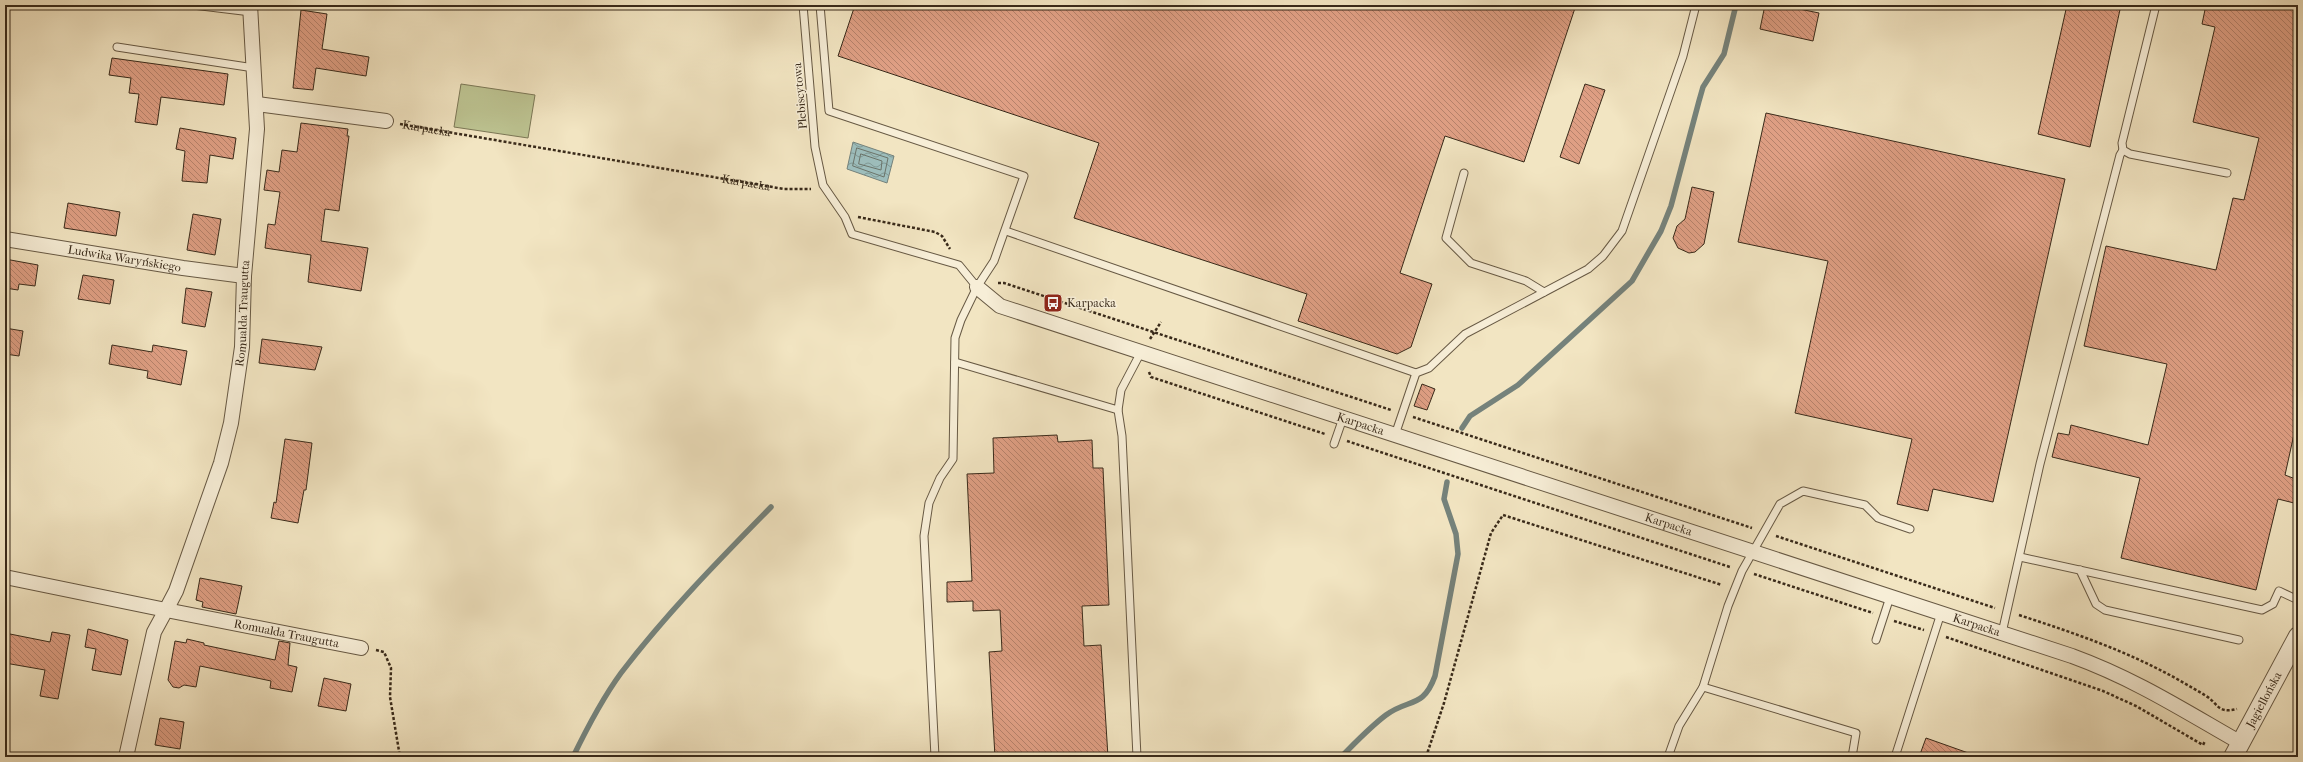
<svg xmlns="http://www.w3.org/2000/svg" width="2303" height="762" viewBox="0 0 2303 762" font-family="'IM FELL French Canon',serif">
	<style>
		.grass { fill: #bdc492; stroke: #7b7756 }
		.water { fill: url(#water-waves); stroke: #75827b }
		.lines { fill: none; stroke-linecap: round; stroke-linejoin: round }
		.shore { stroke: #6b746a; stroke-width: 1 }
		.stream { stroke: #75827b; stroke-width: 5.5 }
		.building { fill: url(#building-back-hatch); stroke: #392a1a }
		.service-casing { stroke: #675944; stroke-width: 9 }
		.minor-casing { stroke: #675944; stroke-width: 16 }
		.tertiary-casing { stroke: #675944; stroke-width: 20 }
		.path { stroke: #392a1a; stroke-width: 2.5; stroke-dasharray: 3 2; stroke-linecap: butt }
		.service { stroke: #f7eed7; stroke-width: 7 }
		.minor { stroke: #f7eed7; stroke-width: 14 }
		.tertiary { stroke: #f7eed7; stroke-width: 18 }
		.labels { text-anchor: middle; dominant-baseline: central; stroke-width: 3; stroke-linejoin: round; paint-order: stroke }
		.street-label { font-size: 12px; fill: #392a1a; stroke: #f7eed7 }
		.poi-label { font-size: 12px; fill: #392a1a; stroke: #f7eed7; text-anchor: start }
	</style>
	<defs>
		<pattern id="water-waves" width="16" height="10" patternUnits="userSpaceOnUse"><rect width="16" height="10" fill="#9dbdbb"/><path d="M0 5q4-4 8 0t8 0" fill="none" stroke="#819a97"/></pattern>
		<pattern id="building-back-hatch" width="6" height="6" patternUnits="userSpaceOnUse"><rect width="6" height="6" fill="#df9f84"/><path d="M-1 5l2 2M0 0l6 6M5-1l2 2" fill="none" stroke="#b6826b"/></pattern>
	</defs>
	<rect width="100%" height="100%" fill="#f2e5c2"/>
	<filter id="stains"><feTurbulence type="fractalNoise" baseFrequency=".005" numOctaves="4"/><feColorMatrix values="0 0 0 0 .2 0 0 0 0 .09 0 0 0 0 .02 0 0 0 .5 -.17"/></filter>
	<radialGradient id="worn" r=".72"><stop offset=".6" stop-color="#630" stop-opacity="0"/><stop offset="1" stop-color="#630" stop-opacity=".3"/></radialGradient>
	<path class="grass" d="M461,84l74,11 -7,43 -74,-11z"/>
	<path class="water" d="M853,142l41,14 -7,27 -40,-14z"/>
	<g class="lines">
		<g class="shore">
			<path d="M857,148l31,10 -4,19 -31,-11z"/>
			<path d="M861,154l21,7 -1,9 -22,-6z"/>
		</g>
		<g class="stream">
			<path d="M1462,428l8,-12 48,-31 114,-104 29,-50 10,-25 28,-105 4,-14 21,-33 12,-49"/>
			<path d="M573,757c14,-29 29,-58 48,-84 45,-59 98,-113 150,-166"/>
			<path d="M1341,757c14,-14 29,-30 45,-42 23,-17 37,-6 49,-39l23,-122 -2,-20 -12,-35 3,-17"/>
		</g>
	</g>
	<g class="building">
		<path d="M855,5h721l-52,157 -79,-26 -45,137 32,11 -21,63 -14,7 -99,-33 9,-27 -233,-76 25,-75 -261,-87z"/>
		<path d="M1765,5h15l39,8 -6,28 -53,-12z"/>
		<path d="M2067,5h54l-31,142 -52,-13z"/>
		<path d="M2206,5h92v411l-13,59 13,5v13l-4,10 -16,-4 -22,91 -135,-32 19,-80 -88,-21 6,-24 11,2 2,-10 77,20 19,-81 -83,-18 22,-100 110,24 17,-72 11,2 15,-62 -66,-16 22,-95 -13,-3z"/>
		<path d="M301,10l26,4 -5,35 47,8 -3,19 -50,-8 -3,22 -20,-2z"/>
		<path d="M112,58l116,16 -4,31 -63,-8 -4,28 -22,-3 4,-28 -10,-1 2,-15 -22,-3z"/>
		<path d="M1585,84l20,6 -26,74 -19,-7z"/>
		<path d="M1766,113l299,66 -72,323 -60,-13 -5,22 -31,-7 15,-65 -117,-26 33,-152 -90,-19z"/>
		<path d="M301,123l47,6 -1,7h2l-10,75 -14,-2 -4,32 47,7 -7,43 -53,-9 3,-27 -46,-7 3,-24 7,1 5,-33 -16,-2 3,-20 12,2 3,-22 15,2z"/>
		<path d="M180,128l56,10 -3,21 -23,-4 -3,28 -25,-2 3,-30 -9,-2z"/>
		<path d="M1692,187l22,5 -10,52 -9,8 -6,1 -11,-5 -5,-10 4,-12 8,-7z"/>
		<path d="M68,203l52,9 -4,24 -52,-8z"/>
		<path d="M193,214l28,5 -6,36 -28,-5z"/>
		<path d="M5,259l33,6 -3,21 -16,-2 -1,6 -13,-2z"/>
		<path d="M83,275l31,5 -4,24 -32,-5z"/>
		<path d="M186,288l26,4 -7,35 -23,-4z"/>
		<path d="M5,328l18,3 -4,25 -14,-2z"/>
		<path d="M262,339l60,8 -7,23 -56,-7z"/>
		<path d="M112,345l40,7 1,-7 34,6 -6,34 -34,-7 1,-7 -39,-7z"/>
		<path d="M1422,384l13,5 -8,21 -13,-4z"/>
		<path d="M1057,435l1,7 34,-2 1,28h10l6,137 -27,1 2,40 17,-1 7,112h-113l-6,-105 13,-1 -2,-41 -27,1v-10l-26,1v-20l25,-1 -5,-107 27,-1 -1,-35z"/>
		<path d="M285,439l27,4 -6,47h-2l-6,33 -27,-5 3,-16 2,1z"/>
		<path d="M200,578l42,8 -6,28 -34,-7 1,-5 -7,-2z"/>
		<path d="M88,629l40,11 -7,35 -29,-5 4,-21 -11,-2z"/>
		<path d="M52,632l18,3 -12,64 -18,-3 5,-26 -40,-7v-30l45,9z"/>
		<path d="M187,639l17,4v2l71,15 4,-19 11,2 -2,22 9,2 -5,25 -22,-4 1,-7 -71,-15 -4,21 -12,-2 -5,3 -6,-1 -5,-7 7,-39 11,2z"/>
		<path d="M324,678l27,6 -5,27 -28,-5z"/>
		<path d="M160,718l24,4 -4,27 -25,-4z"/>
		<path d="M1926,738l48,17v2h-55z"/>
	</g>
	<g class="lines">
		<g class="service-casing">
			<g id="service">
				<path d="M193,5l58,7"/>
				<path d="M803,5l12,142 8,38 22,32 7,17 107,31 18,22"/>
				<path d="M820,5l9,106 195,65 -30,85 -17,26 -16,33 -6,18 -2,121 -13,19 -11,25 -5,33 11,221"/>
				<path d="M2156,5l-34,138 1,7 7,4 97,19"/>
				<path d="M117,47l137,21"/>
				<path d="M1464,173l-18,65 25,25 55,18 18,11"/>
				<path d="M1006,231l410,142"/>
				<path d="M955,362l163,48 3,-20 20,-38"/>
				<path d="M1118,410l4,26 15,321"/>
				<path d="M1395,435l21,-62 13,-5 36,-34 123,-65 15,-13 19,-25 61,-175 13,-51"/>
				<path d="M1334,444l9,-26"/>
				<path d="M2020,557l242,53 11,-6 6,-13 19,9"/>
				<path d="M2080,570l16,34 9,6 134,30"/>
				<path d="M2002,633l38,-169 80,-309 3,-5"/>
				<path d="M1876,640l14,-43"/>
				<path d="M1703,687l153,46 -4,24"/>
				<path d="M1668,757l11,-31 24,-39 25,-81 14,-35 38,-67 23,-13 62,14 13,13 32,11"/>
				<path d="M1895,757l46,-144"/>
			</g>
		</g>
		<g class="minor-casing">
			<g id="minor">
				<path d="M257,104l129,17"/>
				<path id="s2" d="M5,239l178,29 61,8"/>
				<path id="s3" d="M977,287l23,19 1072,350c63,23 111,54 169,87"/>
				<path id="s4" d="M5,577l161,33 10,-19 45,-128 10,-40 11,-76 2,-71 13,-147 -7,-124"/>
				<path id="s5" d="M126,757l28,-125 12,-22 195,38"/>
			</g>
		</g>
		<g class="tertiary-casing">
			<g id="tertiary">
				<path id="s6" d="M2233,757l65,-121"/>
			</g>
		</g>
		<g class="path">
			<path id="s1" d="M400,124l384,65h27"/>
			<path d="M858,217l77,15 7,4 8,13"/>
			<path d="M998,283h6l387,127"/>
			<path d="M1150,339l11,-17"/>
			<path d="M1149,372l2,5 174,57"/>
			<path d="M1413,417l339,111"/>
			<path d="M1347,441l383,126"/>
			<path d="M1776,536l219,72"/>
			<path d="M1754,574l119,39"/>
			<path d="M2019,615c55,18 108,36 158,64 10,6 20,11 29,17 12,7 11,18 31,13"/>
			<path d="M1894,621l30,9"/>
			<path d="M1946,637l157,54 33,15 67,39 2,-4"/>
			<path d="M376,650l8,2 7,16 -1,29 10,60"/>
			<path d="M1426,757l18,-54 47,-170 12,-18 219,70"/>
		</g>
		<use href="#service" class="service"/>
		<use href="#minor" class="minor"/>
		<use href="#tertiary" class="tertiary"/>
	</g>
	<defs>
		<g id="bus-square" transform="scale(1)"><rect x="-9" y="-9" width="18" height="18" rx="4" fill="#8f2418" stroke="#f7eed7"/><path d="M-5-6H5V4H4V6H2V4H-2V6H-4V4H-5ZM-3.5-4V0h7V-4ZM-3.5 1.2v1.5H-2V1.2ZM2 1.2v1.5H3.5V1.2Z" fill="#fff"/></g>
	</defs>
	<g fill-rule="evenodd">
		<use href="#bus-square" x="1053" y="303"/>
	</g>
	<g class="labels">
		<g class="street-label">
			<text transform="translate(800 96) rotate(-95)">Plebiscytowa</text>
			<text stroke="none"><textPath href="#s1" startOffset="27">Karpacka</textPath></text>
			<text stroke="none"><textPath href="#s1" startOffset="351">Karpacka</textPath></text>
			<text stroke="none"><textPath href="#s2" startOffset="121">Ludwika Waryńskiego</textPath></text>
			<text stroke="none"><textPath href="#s4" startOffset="473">Romualda Traugutta</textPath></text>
			<text stroke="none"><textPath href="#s3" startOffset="409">Karpacka</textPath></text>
			<text stroke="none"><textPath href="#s3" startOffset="733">Karpacka</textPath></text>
			<text stroke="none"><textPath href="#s3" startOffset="1057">Karpacka</textPath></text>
			<text stroke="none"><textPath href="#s5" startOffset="276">Romualda Traugutta</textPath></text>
			<text stroke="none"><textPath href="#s6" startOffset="65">Jagiellońska</textPath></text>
		</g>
		<g class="poi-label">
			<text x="1067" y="303">Karpacka</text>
		</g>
	</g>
	<rect width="2303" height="762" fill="none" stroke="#f2e5c2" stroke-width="20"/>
	<rect x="6" y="6" width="2291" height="750" fill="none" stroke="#392a1a" stroke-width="2"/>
	<rect x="10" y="10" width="2283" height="742" fill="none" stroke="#392a1a"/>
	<rect width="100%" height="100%" filter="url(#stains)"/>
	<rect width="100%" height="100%" fill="url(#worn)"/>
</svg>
